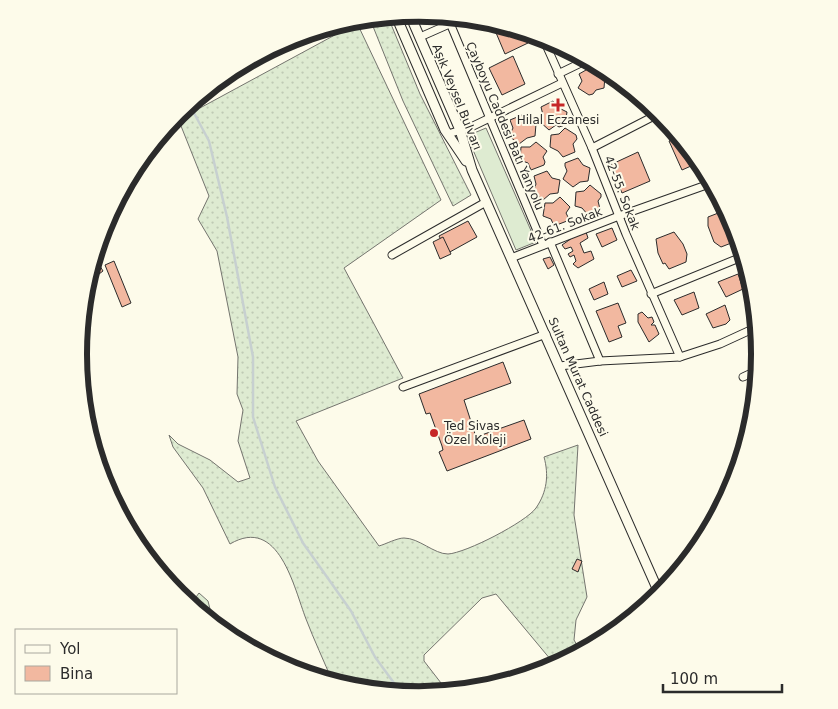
<svg xmlns="http://www.w3.org/2000/svg" width="838" height="709" viewBox="0 0 838 709" font-family="'DejaVu Sans',sans-serif">
	<style>
		.grass { fill: url(#grass-dots); stroke: #74746e }
		.green { fill: #deebd1; stroke: #74746e }
		.lines { fill: none; stroke-linecap: round; stroke-linejoin: round }
		.stream { stroke: #c7d0d0; stroke-width: 2.5 }
		.building { fill: #f2b8a0; stroke: #2b2b2b }
		.minor-casing { stroke: #2b2b2b; stroke-width: 9 }
		.tertiary-casing { stroke: #2b2b2b; stroke-width: 11 }
		.minor { stroke: #fdfbea; stroke-width: 7 }
		.tertiary { stroke: #fdfbea; stroke-width: 9 }
		.poi-dot { fill: #c62828; stroke: #fdfbea; stroke-width: 2 }
		.labels { text-anchor: middle; dominant-baseline: central; stroke-width: 4; stroke-linejoin: round; paint-order: stroke }
		.street-label { font-size: 12px; fill: #2b2b2b; stroke: #fdfbea }
		.poi-label { font-size: 12px; fill: #2b2b2b; stroke: #fdfbea }
		.rim { fill: none; stroke: #2b2b2b; stroke-width: 6 }
	</style>
	<defs>
		<pattern id="grass-dots" width="8" height="8" patternUnits="userSpaceOnUse" patternTransform="scale(1.25)"><rect width="8" height="8" fill="#deebd1"/><path d="M2 2h.1M6 6h.1" fill="none" stroke="#bfcab4" stroke-width="1.8" stroke-linecap="round"/></pattern>
	</defs>
	<rect width="100%" height="100%" fill="#fdfbea"/>
	<g class="grass">
		<path d="M388,17l32,77 51,101 -18,11 -50,-105 -33,-82z"/>
		<path d="M357,23l84,177 -97,68 59,110 -107,43 22,40 61,85c7,-2 18,-8 25,-8 15,0 30,16 44,16 18,-1 78,-32 88,-46 11,-16 13,-33 8,-51l34,-12 -4,70 13,82 -11,23 -2,20 7,12 -25,14 -60,-72 -14,4 -58,57v6l24,31c-38,4 -78,2 -115,-9 -9,-22 -19,-43 -27,-64 -12,-31 -27,-104 -76,-75l-27,-56 -30,-41 -4,-12 9,9 32,16 28,22 12,-4 -12,-37 5,-31 -6,-16 1,-37 -21,-106 -19,-32 11,-23 -30,-75 -4,-3 18,-17 7,7z"/>
		<path d="M199,593l9,8 3,12 9,9 43,34 -34,-18 -39,-33z"/>
	</g>
	<path class="green" d="M486,128l50,114 -20,8 -49,-114z"/>
	<g class="lines">
		<path class="stream" d="M185,108l9,5 15,28 18,76 26,140v60l22,70 28,56 48,68 24,46 27,37"/>
	</g>
	<g class="building">
		<path d="M501,25l21,6 6,12 -23,11 -11,-26z"/>
		<path d="M513,56l12,28 -23,11 -13,-27z"/>
		<path d="M593,66l3,7 9,3 -1,12 -8,2 -3,4 -4,1 -11,-7 4,-7 -3,-7z"/>
		<path d="M229,72l2,3 -27,20 -1,-2z"/>
		<path d="M553,101l6,7 8,4 -2,13 -6,2 -3,-2 -7,5 -10,-9 4,-6 -2,-8z"/>
		<path d="M522,115l3,1 3,5 8,3 -1,12 -8,2 -8,6 -10,-8 4,-8 -3,-8z"/>
		<path d="M565,128l11,7 1,4 -4,5 2,8 -12,5 -5,-6 -8,-4 1,-12 8,-1z"/>
		<path d="M679,137l21,25 -18,8 -13,-29z"/>
		<path d="M536,142l11,9 -4,6 2,5 -1,3 -13,5 -3,-7 -8,-3 1,-13h9z"/>
		<path d="M638,152l12,29 -28,12 -12,-28z"/>
		<path d="M578,158l5,7 7,3 -2,13 -8,1 -7,5 -10,-8 4,-8 -2,-5v-3z"/>
		<path d="M547,171l5,7 8,2 -2,13 -8,1 -7,6 -10,-8 3,-8 -2,-8z"/>
		<path d="M590,185l11,9v3l-3,4 2,8 -12,6 -6,-7 -7,-2 1,-14 8,-1z"/>
		<path d="M560,197l10,10 -4,6 2,4 -1,4 -13,5 -3,-7 -8,-3 2,-13h8z"/>
		<path d="M726,210l8,14 5,16 -18,7 -7,-5 -6,-16v-9z"/>
		<path d="M468,221l9,16 -29,16 -9,-17z"/>
		<path d="M612,228l5,12 -15,7 -6,-13z"/>
		<path d="M585,229l3,9 -8,5 4,10 7,-2 3,8 -16,9 -5,-4 3,-3 -2,-6 -4,2 -2,-3 5,-3 -2,-4 -6,2 -3,-4z"/>
		<path d="M674,232l9,12 4,10 -1,8 -17,7 -4,-6 -2,1 -5,-11 -2,-14z"/>
		<path d="M443,237l8,17 -11,5 -7,-17z"/>
		<path d="M550,257l4,8 -6,4 -5,-10z"/>
		<path d="M95,258l8,13 -8,6 -4,-8z"/>
		<path d="M114,261l17,42 -9,4 -17,-42z"/>
		<path d="M631,270l6,11 -15,6 -5,-11z"/>
		<path d="M738,274l5,15 -17,8 -8,-15z"/>
		<path d="M604,282l4,12 -14,6 -5,-11z"/>
		<path d="M694,292l5,16 -17,7 -8,-15z"/>
		<path d="M754,292l1,15 -6,-12z"/>
		<path d="M618,303l8,20 -8,3 4,11 -13,5 -13,-31z"/>
		<path d="M725,305l5,15 -4,4 -13,4 -7,-14z"/>
		<path d="M642,312l6,6 4,-1 2,5 -3,3h4l4,9 -10,8 -11,-20v-8z"/>
		<path d="M503,362l8,21 -47,17 12,37 48,-17 7,19 -84,32 -8,-19 4,-2 -1,-4 -12,-33 -4,1 -7,-20z"/>
		<path d="M577,559l5,2 -4,11 -6,-3z"/>
	</g>
	<g class="lines">
		<g class="minor-casing">
			<g id="minor">
				<path d="M447,16l96,229"/>
				<path d="M420,37l43,-19"/>
				<path d="M543,38l49,110 34,86 54,123"/>
				<path d="M558,74l29,-14"/>
				<path d="M448,134l23,-7 91,-44"/>
				<path d="M592,148l68,-35"/>
				<path d="M550,242l50,119"/>
				<path d="M392,255l94,-53"/>
				<path d="M511,258l108,-42 93,-33"/>
				<path d="M651,294l93,-38"/>
				<path d="M560,366l40,-5 80,-4 40,-13 37,-17"/>
				<path d="M743,377l15,-7"/>
				<path d="M403,387l143,-53"/>
			</g>
		</g>
		<g class="tertiary-casing">
			<g id="tertiary">
				<path d="M410,15l50,115 12,40 188,425"/>
				<path d="M396,16l49,114 21,31"/>
			</g>
		</g>
		<use href="#minor" class="minor"/>
		<use href="#tertiary" class="tertiary"/>
	</g>
	<g class="poi-dot">
		<path d="M555.5 97.5h5v5h5v5h-5v5h-5v-5h-5v-5h5z"/>
		<circle cx="434" cy="433" r="5"/>
	</g>
	<g class="labels">
		<g class="street-label">
			<text transform="translate(457 97) rotate(68)">Aşık Veysel Bulvarı</text>
			<text transform="translate(505 126) rotate(67)">Çayboyu Caddesi Batı Yanyolu</text>
			<text transform="translate(622 193) rotate(69)">42-55. Sokak</text>
			<text transform="translate(565 225) rotate(-21)">42-61. Sokak</text>
			<text transform="translate(578 377) rotate(66)">Sultan Murat Caddesi</text>
		</g>
		<g class="poi-label">
			<text x="558" y="120">Hilal Eczanesi</text>
			<text x="444" y="426" text-anchor="start">Ted Sivas<tspan x="444" dy="14">Özel Koleji</tspan></text>
		</g>
	</g>
	<path d="M0 0H838V709H0ZM87 354a332 332 0 1 1 664 0a332 332 0 1 1-664 0Z" fill="#fdfbea" fill-rule="evenodd"/>
	<path class="rim" d="M87 354a332 332 0 1 1 664 0a332 332 0 1 1-664 0Z"/>
	<rect x="15" y="629" width="162" height="65" fill="#fdfbea" stroke="#a9a89e"/>
	<rect x="25" y="645" width="25" height="8" fill="#fdfbea" stroke="#a9a89e"/>
	<text x="60" y="654" font-size="15" fill="#2b2b2b">Yol</text>
	<rect x="25" y="666" width="25" height="15" fill="#f2b8a0" stroke="#a9a89e"/>
	<text x="60" y="679" font-size="15" fill="#2b2b2b">Bina</text>
	<path d="M663 684v8h119v-8" fill="none" stroke="#2b2b2b" stroke-width="2.5"/>
	<text x="670" y="684" font-size="15" fill="#2b2b2b" stroke="#fdfbea" stroke-width="4" paint-order="stroke">100 m</text>
</svg>
